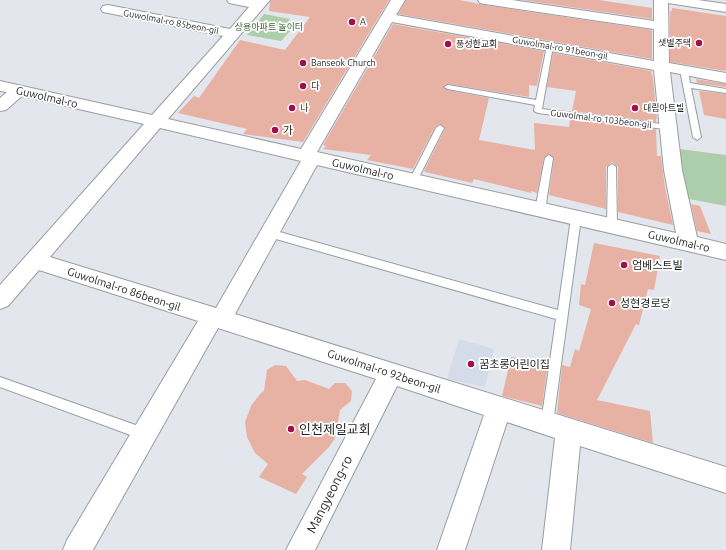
<svg xmlns="http://www.w3.org/2000/svg" width="726" height="550" viewBox="0 0 726 550" font-family="Ubuntu,'Noto Sans KR',sans-serif">
	<style>
		.built { fill: #d5dce9 }
		.green { fill: #adceaa }
		.building { fill: #e7b2a4 }
		.lines { fill: none; stroke-linecap: round; stroke-linejoin: round }
		.service-casing { stroke: #9a9da2; stroke-width: 2 }
		.minor-casing { stroke: #9a9da2; stroke-width: 2 }
		.service { fill: #fff; fill-rule: evenodd }
		.minor { fill: #fff; fill-rule: evenodd }
		.poi-dot { fill: #a30d4d; stroke: #fff; stroke-width: 1.5 }
		.labels { text-anchor: middle; dominant-baseline: central; stroke-width: 3.5; stroke-linejoin: round; paint-order: stroke }
		.far-street-label { font-size: 9px; fill: #1f2022; stroke: #fff }
		.far-poi-label { font-size: 9px; fill: #1f2022; stroke: #fff; text-anchor: start }
		.far-park-label { font-size: 9px; fill: #346430; stroke: #fff }
		.street-label { font-size: 11px; fill: #1f2022; stroke: #fff }
		.poi-label { font-size: 11px; fill: #1f2022; stroke: #fff; text-anchor: start }
		.near-poi-label { font-size: 13px; fill: #1f2022; stroke: #fff; text-anchor: start }
		.near-street-label { font-size: 13px; fill: #1f2022; stroke: #fff }
	</style>
	<rect width="100%" height="100%" fill="#e3e6ec"/>
	<path class="built" d="M459,339l35,10 -9,38 -38,-8z"/>
	<g class="green">
		<path d="M264,14l26,5 -4,8 6,2 -11,12 -34,-6z"/>
		<path d="M679,149l47,6v51l-37,-7 -8,-31z"/>
	</g>
	<g class="building">
		<path d="M271,0h118l-86,142 -60,-8 4,-5 -69,-16 16,-17 5,2 41,-58 45,10 25,-33 -41,-6 1,-8z"/>
		<path d="M406,0h53l26,5 167,25v29l-254,-45z"/>
		<path d="M522,0h77l53,8v11z"/>
		<path d="M672,8l54,8v55l-56,-9v-51h2z"/>
		<path d="M393,24l151,27 -7,35 -8,-1v12l-81,-13 -5,2 5,4 41,8 -10,42 56,10 -1,-27 35,4 1,-8 86,10 1,27h4l4,31 8,38 -55,-13v-45l-6,-5 -6,5v42l-57,-14 5,-37 -5,-4 -5,4 -7,35 -6,-2v2l-57,-14 -2,4 -47,-11 -1,-1 21,-42 -5,-5 -5,3 -22,42 -46,-9 4,-5 -48,-6 3,-3 -3,-1z"/>
		<path d="M553,53l98,18 2,7 4,41h-1v3l-84,-11 4,-20 -29,-4z"/>
		<path d="M696,79l30,5v3l-29,-4z"/>
		<path d="M699,91l27,3v25l-22,-4z"/>
		<path d="M691,204l9,2 11,28 -14,-3z"/>
		<path d="M594,243l66,13 -6,34 -6,-1 -9,36 -3,-1 -39,76 53,11 3,32 -96,-30 5,-48 8,2 5,-18 4,2 12,-42 -12,-4 2,-21 4,1z"/>
		<path d="M511,357l37,6 -6,43 -40,-10z"/>
		<path d="M275,365l11,1 11,15 8,-1 24,9 6,-6h10l7,8 -1,10 -11,9 -5,28 -6,9 -27,27 5,3 -11,17 -37,-17 9,-13 -13,-11 -8,-16 -2,-15 6,-16 9,-12 4,-3 3,-21z"/>
	</g>
	<g class="lines">
		<g class="service-casing">
			<g id="service">
				<path d="M550,44l3,2 -11,63 127,16 4,3 -1,2 -134,-17 -4,-2 1,-6 -87,-16 -4,-2 4,-2 88,15 11,-54z"/>
				<path d="M681,68h3l4,2 2,13 36,6v4l-35,-5 10,49 -4,3 -4,-3 -13,-67z"/>
				<path d="M440,125l4,3 -27,53 -1,2h-6l-1,-2 27,-53z"/>
				<path d="M549,155l4,3 -8,52 -5,3 -5,-3 10,-52z"/>
				<path d="M612,164l4,3 1,59 -5,4 -5,-4 1,-59z"/>
				<path d="M576,215l5,3 -28,205 -2,4 -4,2 -4,-2 -2,-4 15,-104 -287,-82 -5,-4 5,-4 289,81 13,-92z"/>
				<path d="M0,377l144,51 4,2 2,4 -2,4 -4,2 -144,-53z"/>
			</g>
		</g>
		<g class="minor-casing">
			<path id="minor" d="M227,0h43l-102,119 133,30 90,-149h14l-9,15 258,46v-32l-169,-25 -5,-1 -2,-3h34l142,21v-21h44l28,4v8l-58,-9 1,60 57,10v10l-56,-11 12,98 15,67 29,7v16l-409,-95 -82,149 491,153v26l-146,-47 -10,104h-28l13,-112 -48,-16 -42,128h-28l47,-135 -87,-29 -82,164h-29l90,-171 -158,-51 -125,222h-30l4,-10 131,-219 -159,-51 -31,36 -8,3v-24l144,-161 -122,-28 -16,14 -6,1v-13l7,-6 -7,-1v-10l152,34 71,-79 -120,-24 -2,-3 2,-3 5,-1 122,24 19,-22 -20,-4zM392,22l262,48 10,100 12,63 -359,-81zM160,128l141,33 -85,147 -166,-51z"/>
		</g>
		<use href="#service" class="service"/>
		<use href="#minor" class="minor"/>
	</g>
	<g class="poi-dot">
		<circle cx="352" cy="22" r="4"/>
		<circle cx="699" cy="43" r="4"/>
		<circle cx="448" cy="44" r="4"/>
		<circle cx="303" cy="63" r="4"/>
		<circle cx="303" cy="86" r="4"/>
		<circle cx="292" cy="108" r="4"/>
		<circle cx="635" cy="108" r="4"/>
		<circle cx="275" cy="130" r="4"/>
		<circle cx="624" cy="265" r="4"/>
		<circle cx="612" cy="303" r="4"/>
		<circle cx="471" cy="364" r="4"/>
		<circle cx="291" cy="429" r="4"/>
	</g>
	<g class="labels">
		<g class="far-street-label">
			<text transform="translate(171 22) rotate(11)">Guwolmal-ro 85beon-gil</text>
			<text transform="translate(560 48) rotate(10)">Guwolmal-ro 91beon-gil</text>
			<text transform="translate(601 119) rotate(7)">Guwolmal-ro 103beon-gil</text>
		</g>
		<g class="far-poi-label">
			<text x="360" y="22">A</text>
			<text x="691" y="43" text-anchor="end">샛별주택</text>
			<text x="456" y="44">풍성한교회</text>
			<text x="311" y="63">Banseok Church</text>
			<text x="311" y="86">다</text>
			<text x="300" y="108">나</text>
			<text x="643" y="108">대림아트빌</text>
		</g>
		<g class="far-park-label">
			<text x="269" y="27">상용아파트 놀이터</text>
		</g>
		<g class="street-label">
			<text transform="translate(47 97) rotate(13)">Guwolmal-ro</text>
			<text transform="translate(363 169) rotate(13)">Guwolmal-ro</text>
			<text transform="translate(679 241) rotate(13)">Guwolmal-ro</text>
			<text transform="translate(124 289) rotate(18)">Guwolmal-ro 86beon-gil</text>
			<text transform="translate(384 371) rotate(18)">Guwolmal-ro 92beon-gil</text>
		</g>
		<g class="poi-label">
			<text x="283" y="130">가</text>
			<text x="632" y="265">엄베스트빌</text>
			<text x="620" y="303">성현경로당</text>
			<text x="479" y="364">꿈초롱어린이집</text>
		</g>
		<g class="near-poi-label">
			<text x="299" y="429">인천제일교회</text>
		</g>
		<g class="near-street-label">
			<text transform="translate(329 494) rotate(-63)">Mangyeong-ro</text>
		</g>
	</g>
</svg>
